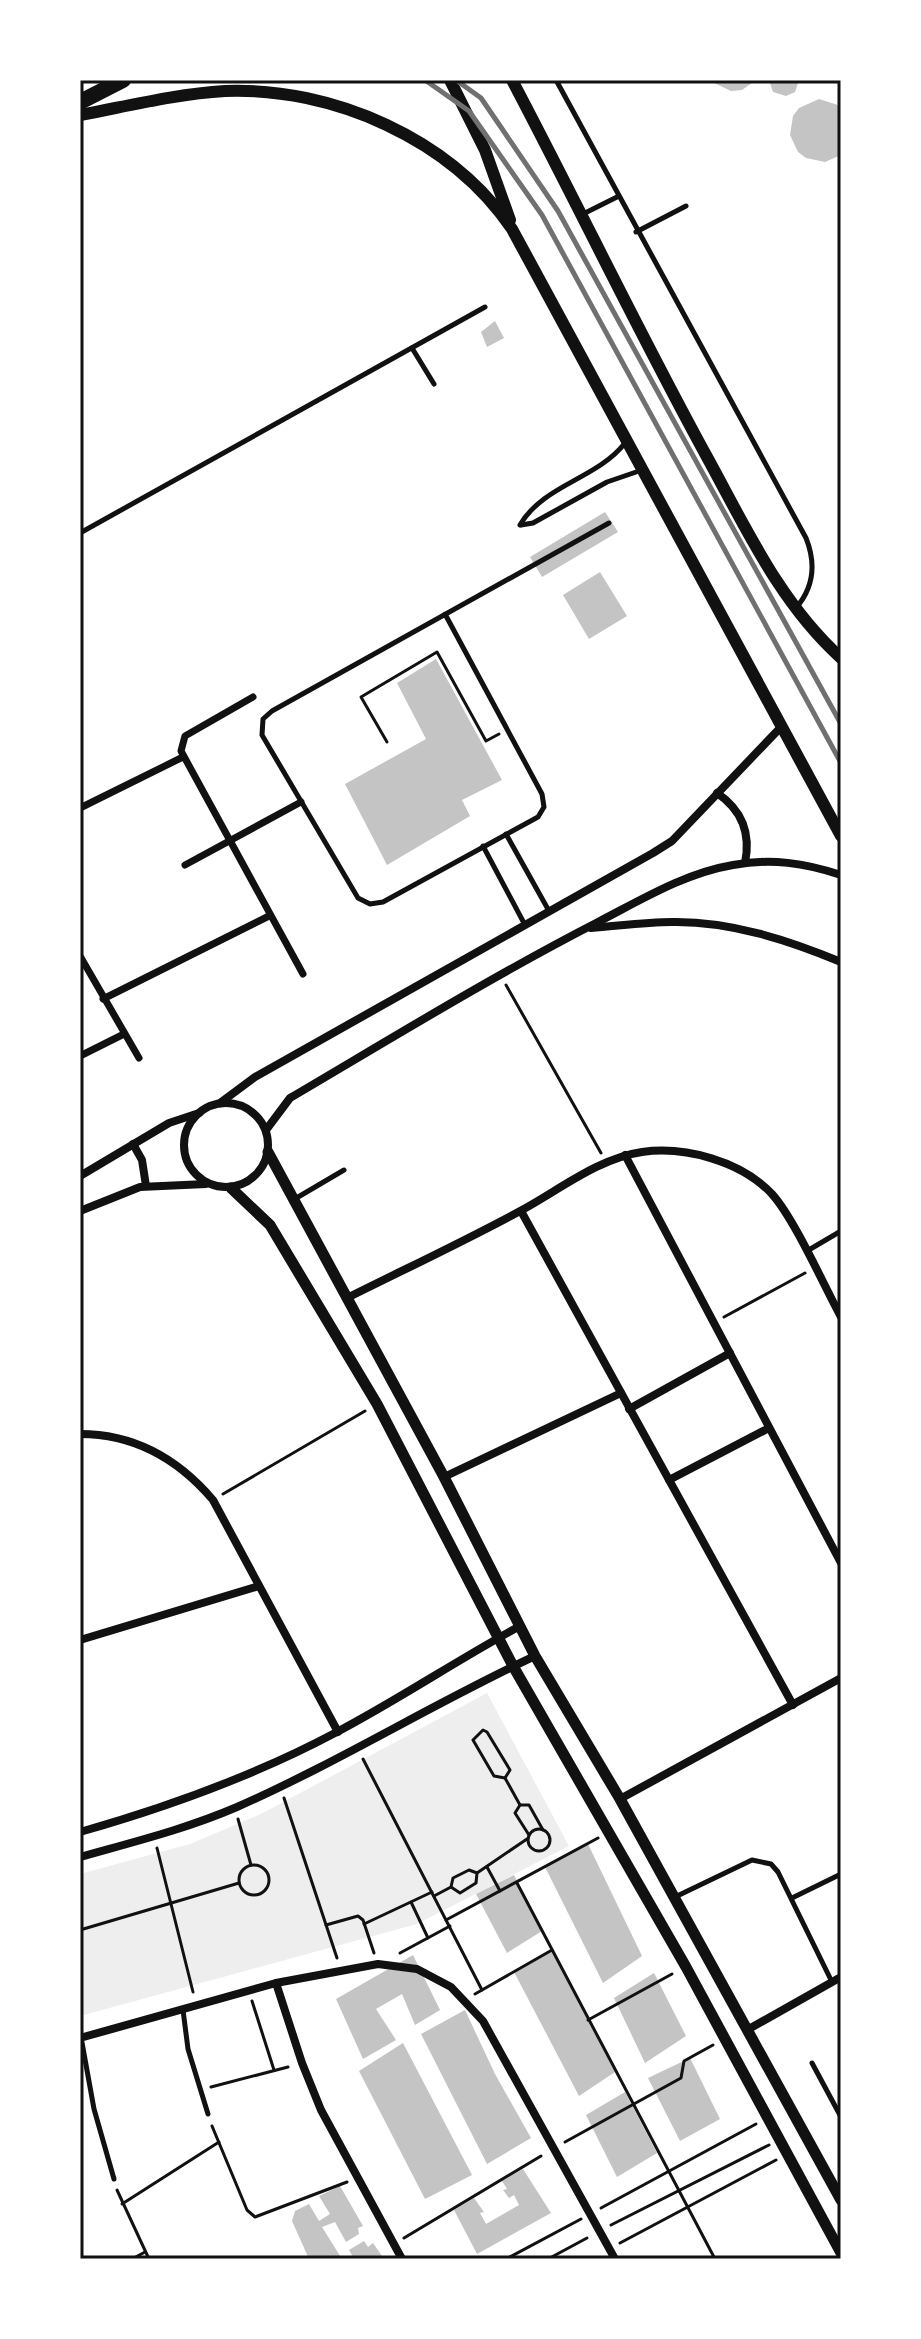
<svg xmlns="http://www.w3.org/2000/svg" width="921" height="2339" viewBox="0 0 921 2339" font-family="'PT Serif',serif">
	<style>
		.green { fill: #eee }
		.building { fill: #c4c4c4 }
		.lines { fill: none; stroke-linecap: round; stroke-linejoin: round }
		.path { stroke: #111; stroke-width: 3 }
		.service { stroke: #111; stroke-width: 5 }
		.pedestrian { stroke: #111; stroke-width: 7 }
		.minor { stroke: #111; stroke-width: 8 }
		.tertiary { stroke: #111; stroke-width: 11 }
		.secondary { stroke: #111; stroke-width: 12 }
		.trunk { stroke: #111; stroke-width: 16 }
		.rail { stroke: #707070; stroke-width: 5 }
		.neatline { fill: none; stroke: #111; stroke-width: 3 }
	</style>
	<rect width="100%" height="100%" fill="#fff"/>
	<path class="green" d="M487,1693l82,153 -152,78 -337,92v-142l110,-30 71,-30z"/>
	<g class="building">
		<path d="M708,80h48l-14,10 -11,1z"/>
		<path d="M769,80h30l-4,12 -9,4 -13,-4z"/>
		<path d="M819,99l22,7v49l-16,7 -19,-4 -8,-6 -8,-17 3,-19 6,-8z"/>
		<path d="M495,321l9,17 -17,9 -6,-15z"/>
		<path d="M605,512l13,20 -76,45 -12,-20z"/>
		<path d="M600,572l27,44 -38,23 -26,-44z"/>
		<path d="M436,659l66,121 -40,20 8,16 -83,49 -42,-81 81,-45 -29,-56z"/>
		<path d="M588,1844l54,112 -39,27 -58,-116z"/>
		<path d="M514,1875l28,56 -35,22 -31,-59z"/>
		<path d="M552,1950l63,122 -36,24 -65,-124z"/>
		<path d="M413,1955l27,55 -25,15 -13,-31 -26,15 20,31 -33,19 -27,-60z"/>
		<path d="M654,1973l32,63 -41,27 -31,-65z"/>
		<path d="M465,2010l30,64 36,64 -44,26 -66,-130z"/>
		<path d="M403,2043l69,132 -47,24 -66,-128z"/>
		<path d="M690,2058l30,61 -40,22 -32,-63z"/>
		<path d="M625,2092l32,61 -40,24 -31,-62z"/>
		<path d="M523,2169l28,44 -74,41 -23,-44 20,-12 10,14 -4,1 6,11 33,-19 -5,-10 -5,3 -6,-8 4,-1 -5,-8z"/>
		<path d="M340,2186l23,40 -5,2 1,6 -13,8 -11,-20 -13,5 20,32h-33l-17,-38 3,-10 14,-7 10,17 11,-7 -11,-18z"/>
		<path d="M364,2241l4,6 5,-4 11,16h-30l-5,-9z"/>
	</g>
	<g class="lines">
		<g class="path">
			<path d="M387,742l-26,-45 76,-45 49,89 13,-7"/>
			<path d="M506,985l95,168"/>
			<path d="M724,1317l81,-44"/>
			<path d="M223,1494l142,-83"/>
			<path d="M483,1730l4,2 23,38 -5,8 -11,-2 -21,-36z"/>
			<path d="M363,1759l119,231"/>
			<path d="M505,1778l15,27"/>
			<path d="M284,1798l53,160"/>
			<path d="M238,1819l13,46"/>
			<circle cx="539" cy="1840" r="11"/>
			<path d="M529,1835l-14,-22 5,-8h9l14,25"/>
			<path d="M157,1848l36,144"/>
			<circle cx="254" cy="1880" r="15"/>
			<path d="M487,1867l13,24"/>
			<path d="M469,1870l8,3 -1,10 -16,10 -9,-6 2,-9z"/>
			<path d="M477,1873l50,-34"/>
			<path d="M517,1883l198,376"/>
			<path d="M434,1896l17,-9"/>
			<path d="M411,1902l17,36"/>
			<path d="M446,1920l152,-82"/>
			<path d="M364,1924l68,-32"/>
			<path d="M326,1925l32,-9 5,4 11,33"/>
			<path d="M80,1930l159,-47"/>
			<path d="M400,1953l50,-27"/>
			<path d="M475,1994l77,-44"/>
			<path d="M252,2001l22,69"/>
			<path d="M588,2020l84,-46"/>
			<path d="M211,2087l77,-20"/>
			<path d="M212,2126l35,84 8,7 92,-35"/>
			<path d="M565,2142l116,-64 3,-17 29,-16"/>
			<path d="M117,2190l32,69"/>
			<path d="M122,2204l97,-62"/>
			<path d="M601,2208l155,-84"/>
			<path d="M611,2225l158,-80"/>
			<path d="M404,2238l137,-82"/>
			<path d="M620,2243l156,-83"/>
			<path d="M132,2259l13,-7"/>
			<path d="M506,2259l75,-40"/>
			<path d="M548,2259l39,-21"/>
		</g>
		<g class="service">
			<path d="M556,80l250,458c10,25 8,49 -10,70"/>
			<path d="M583,214l34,-17"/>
			<path d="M636,232l50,-26"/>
			<path d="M412,348l22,36"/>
			<path d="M520,525c23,-40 77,-46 105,-82"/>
			<path d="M521,525l12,-2 74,-41 35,-12"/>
			<path d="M80,533l405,-226"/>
			<path d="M445,614l97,180 2,13 -6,10 -155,85 -13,2 -12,-6 -96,-163 1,-16 9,-8 337,-188"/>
			<path d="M506,834l43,77"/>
			<path d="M483,846l42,79"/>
			<path d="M293,1200l51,-30"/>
			<path d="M807,1251l34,-20"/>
			<path d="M675,1897l77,-37 19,4 7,8 54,110"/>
			<path d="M792,1898l49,-24"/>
			<path d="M183,2010l5,39 20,65"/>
			<path d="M81,2037l13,72 20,70"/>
			<path d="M812,2063l29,54"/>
		</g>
		<g class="pedestrian">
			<path d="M253,697l-68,39 -4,15 122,223"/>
			<path d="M80,808l103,-51"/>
			<path d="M185,865l116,-63"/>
			<path d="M80,956l59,102"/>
			<path d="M103,999l166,-83"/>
			<path d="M80,1056l44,-22"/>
		</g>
		<g class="minor">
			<path d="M717,793c25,17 34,41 28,70"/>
			<path d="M591,928c27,-2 54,-6 81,-6 58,-1 116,18 169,40"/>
			<circle cx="226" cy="1145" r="42"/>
			<path d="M220,1103l35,-26 398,-224 19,-12 110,-115"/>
			<path d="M266,1130l24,-32c102,-60 203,-122 308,-176 43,-22 87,-49 135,-57 38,-7 72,-2 108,10"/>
			<path d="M133,1144l9,16 4,26"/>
			<path d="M625,1155l216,408"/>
			<path d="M80,1176l89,-53 30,-10"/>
			<path d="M80,1211l60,-24 66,-3"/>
			<path d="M521,1211l272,494"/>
			<path d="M347,1298c58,-29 118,-57 175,-88 37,-20 77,-52 120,-58 43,-6 99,9 130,42 23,26 51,90 69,123"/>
			<path d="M629,1409l101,-56"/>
			<path d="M80,1434c55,0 99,26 133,66l125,232"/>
			<path d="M444,1477l177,-84"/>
			<path d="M669,1480l100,-52"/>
			<path d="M80,1640l179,-54"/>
			<path d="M620,1799l221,-121"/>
			<path d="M80,1832c88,-25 174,-56 255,-99 63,-33 122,-73 185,-107"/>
			<path d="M80,1857c53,-15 106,-28 157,-50 102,-45 197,-104 298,-151"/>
			<path d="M276,1983l26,80 19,47 81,149"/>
			<path d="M747,2030l94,-53"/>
			<path d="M80,2038l196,-55 102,-19 39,5 34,18 32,34 132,238"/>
		</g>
		<g class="tertiary">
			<path d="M268,1152l176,325 91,179 85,143 221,401"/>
			<path d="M231,1188l39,37 107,179 136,262 173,301 155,286"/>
		</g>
		<g class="secondary">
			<path d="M450,80l35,70 25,70"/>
			<path d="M512,80c66,125 127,253 195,377 39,71 73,146 134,201"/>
			<path d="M80,115c48,-9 96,-21 145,-24 108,-4 226,48 287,138l329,607"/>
		</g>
		<path class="trunk" d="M80,102l43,-22"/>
		<g class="rail">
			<path d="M425,80l44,31 73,104 299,548"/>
			<path d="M456,80l25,18 77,113 283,513"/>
		</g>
	</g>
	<rect width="921" height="2339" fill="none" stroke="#ffffff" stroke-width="164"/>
	<rect x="82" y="82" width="757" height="2175" class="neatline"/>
</svg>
